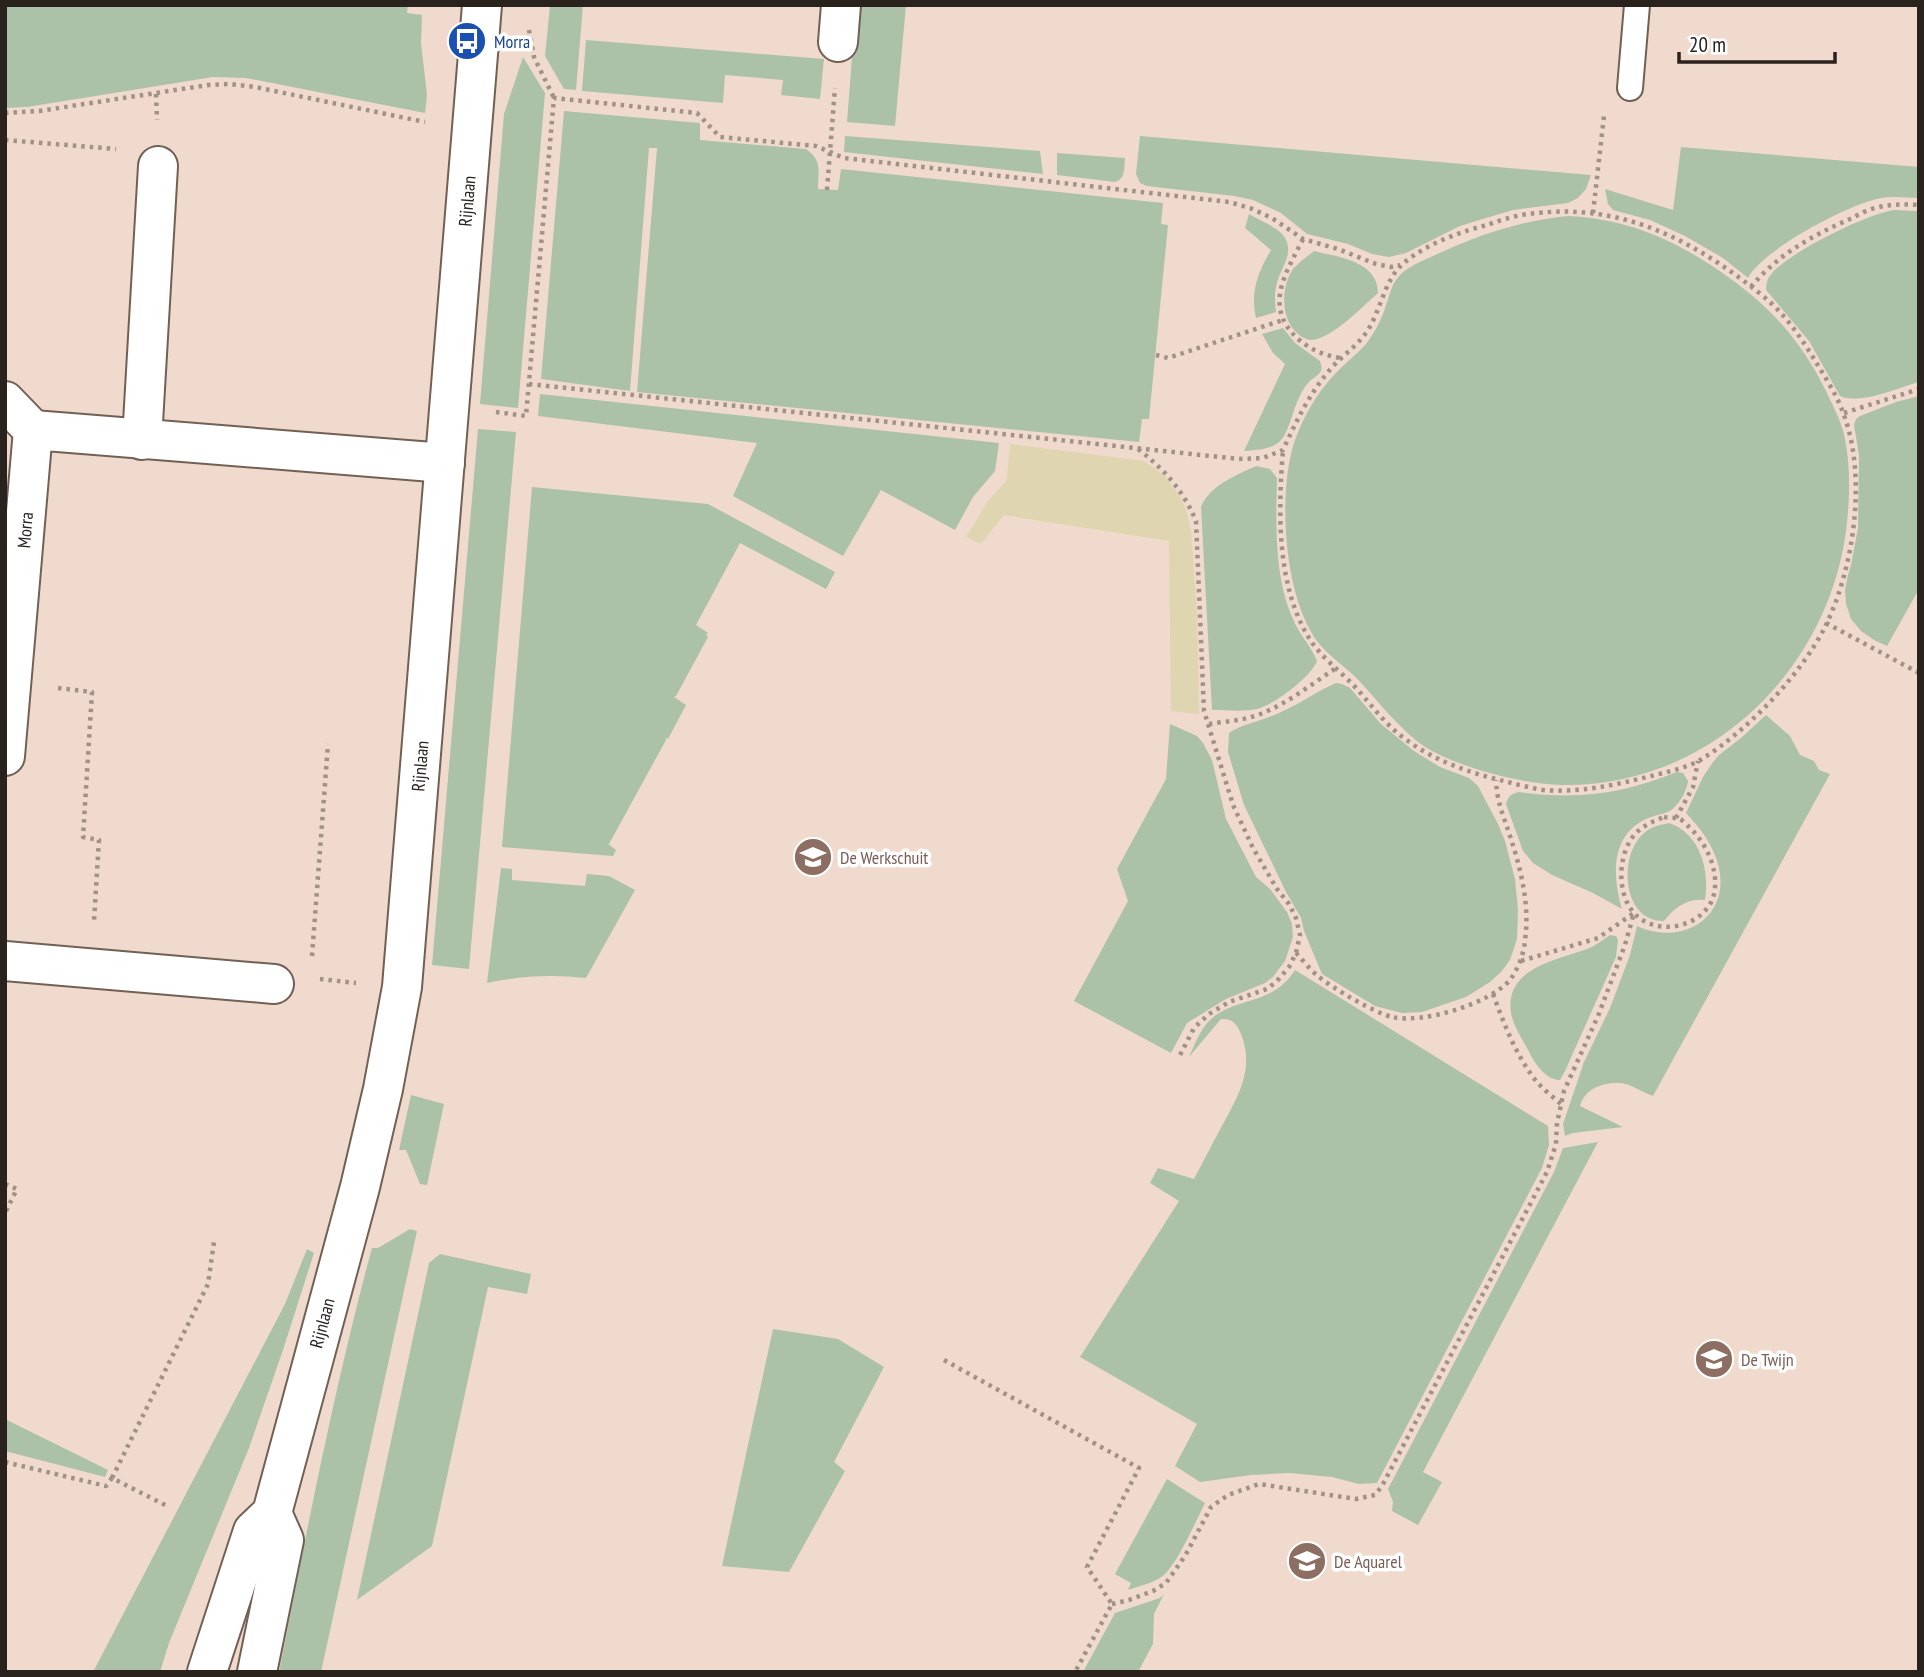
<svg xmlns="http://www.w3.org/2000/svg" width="1924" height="1677" viewBox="0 0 1924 1677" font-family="'PT Sans Narrow',sans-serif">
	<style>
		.green { fill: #abc2a9 }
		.sand { fill: #dfd5b0 }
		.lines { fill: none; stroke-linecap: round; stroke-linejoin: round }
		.lane-casing { stroke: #736055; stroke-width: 28 }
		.street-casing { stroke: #736055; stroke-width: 42 }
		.path { stroke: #a19187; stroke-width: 4.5; stroke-dasharray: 3.5 5; stroke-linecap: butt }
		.lane { stroke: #fff; stroke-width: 24 }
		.street { stroke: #fff; stroke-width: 38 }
		.labels { text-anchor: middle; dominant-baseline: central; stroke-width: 7; stroke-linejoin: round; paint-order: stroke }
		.transit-label { font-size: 18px; fill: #164399; stroke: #fff; text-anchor: start }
		.street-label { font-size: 18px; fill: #2a221d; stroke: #fff }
		.education-label { font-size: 18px; fill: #785e54; stroke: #fff; text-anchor: start }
	</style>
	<rect width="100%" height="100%" fill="#f0dacd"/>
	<g class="green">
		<path d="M5,5h403l-1,8 15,2 -1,28 6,52 -2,18 -179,-35 -33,-1 -186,30 -22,1z"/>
		<path d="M550,5h33l-7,85 -12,-1 -19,-33z"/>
		<path d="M856,5h50l-11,121 -48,-4z"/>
		<path d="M586,40l238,19 -4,40 -39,-4 2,-15 -58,-5 -2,28 -141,-12z"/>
		<path d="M523,57l22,36 -27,315 -38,-4 24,-290z"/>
		<path d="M564,111l136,12v17l106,9c17,12 12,22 12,40l20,1 3,-21 322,34 -2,21 7,1 -19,194h-7l-3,23 -502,-50 20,-244h-8l-19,243 -89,-12z"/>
		<path d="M845,136l195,15 3,23 -199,-22z"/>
		<path d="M1140,136l451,39 -5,14 -8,9 -10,5 -55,7 -27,8 -26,8 -54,27 -17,4 -17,-3 -24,-10 -41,-10 -26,-21 -28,-13 -19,-4 -87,-10 -7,-3 -4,-9z"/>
		<path d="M1681,147l238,20v31c-12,0 -26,-2 -38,0 -32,6 -118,51 -133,80l-25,-20 -38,-22 -35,-16 -37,-10 -5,-6 -3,-15 68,21z"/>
		<path d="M1057,153l68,5c-1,10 1,20 -10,24l-58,-7z"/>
		<path d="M1894,210l25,1v171c-21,6 -59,23 -79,14l-31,-55 -43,-51c0,-3 1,-10 2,-11 11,-23 101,-66 126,-69z"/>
		<path d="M1249,214c10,6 26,12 34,21 13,17 -2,32 -6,48 -3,10 -2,19 -1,29l-20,6c-6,-26 2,-46 15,-68l-26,-22z"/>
		<path d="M1568,216c63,3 112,26 163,63 44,32 72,65 96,114 6,13 13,26 17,41 7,31 6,65 2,97 -19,142 -139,257 -285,254 -40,-1 -111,-19 -143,-43 -21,-17 -38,-38 -56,-58 -11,-13 -27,-23 -39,-36 -39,-41 -46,-153 -29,-205 8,-24 22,-49 40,-68 10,-11 22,-20 32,-31 9,-12 16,-25 20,-39 3,-8 5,-18 10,-25 8,-12 24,-18 37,-24 45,-21 85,-35 135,-40z"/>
		<path d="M1314,251c24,6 64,10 64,42 -15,13 -45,45 -66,47 -4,0 -6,-1 -10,-3 -22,-13 -22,-49 -9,-68 6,-7 14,-12 21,-18z"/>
		<path d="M1283,328l12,15 25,18c5,13 -3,13 -11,21 -4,4 -7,9 -9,14 -7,12 -11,37 -20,45 -9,9 -24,9 -36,10l41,-87 -12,-11 -11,-19z"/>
		<path d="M540,394l459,49 -4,28 -22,26 -18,33 -74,-40 -38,66 -110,-60 24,-53 -219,-27z"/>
		<path d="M1919,396v193l-32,57 -13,-6 -13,-9 -10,-12 -5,-15 -1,-14 3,-15 3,-10 7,-37 1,-73 -5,-30 2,-6 4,-3 36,-14z"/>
		<path d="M478,429l38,3 -47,537 -37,-4z"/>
		<path d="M1256,466l14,3 7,9c-1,45 -3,99 16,141 6,15 18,27 24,42 -6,16 -43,44 -60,48 -14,3 -31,1 -45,1l-11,-203c8,-21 35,-32 55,-41z"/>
		<path d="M532,487l176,17 127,68 -9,17 -86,-46 -44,82 12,8 -2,2 2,2 -32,59 -2,1 12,8 -18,34 -3,-1 1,2 -57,104h-1l8,6 -3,6 -111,-9z"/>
		<path d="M1336,683l6,1 8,4 31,36 33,27 26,16 29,11 9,8 20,38 7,17 10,38 3,31 -1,29 -7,21 -9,12 -11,10 -24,15 -44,15 -20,1 -27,-7 -53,-32 -18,-43 -3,-13 -15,-26 -42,-87 -16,-53 1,-19c12,-9 37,-13 52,-21 19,-8 36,-21 55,-29z"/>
		<path d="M1766,715l24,21 10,19 14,6 5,9 11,4 -177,322c-10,-3 -22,-12 -32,-13 -18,-1 -36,5 -41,23l43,21 -50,6 -8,3 -2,-12 21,-62 26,-54 20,-53 7,-29c39,19 89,-3 83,-52 -3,-24 -18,-44 -34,-61l17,-36 10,-15 6,-7 22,-17z"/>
		<path d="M1170,724l27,12 6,7 9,17 14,59 30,58 14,12 17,23 5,12 1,13 -8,24 -12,16 -8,6 -39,16 -39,24 -16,30 -97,-52 54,-100 -11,-32 49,-90z"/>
		<path d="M1677,772l6,1 5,8c-1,10 -10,26 -20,31 -8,3 -17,4 -26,9 -32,18 -29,57 -20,88l-29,-16 -41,-18 -19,-12 -10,-12 -17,-47c2,-8 5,-10 13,-12 59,8 103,2 158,-20z"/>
		<path d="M1669,823c31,10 41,48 36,77 -18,-2 -30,7 -41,21 -42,1 -46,-66 -20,-88 8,-7 16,-8 25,-10z"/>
		<path d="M501,868l11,1v11l73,6 2,-12 22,2 26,14 -49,88c-35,-4 -66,-2 -99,5z"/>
		<path d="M1610,935l6,1 2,4 -2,17 -51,114 -5,9c-16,0 -27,-20 -33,-32 -6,-11 -14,-23 -16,-35 -7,-45 46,-53 76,-64 9,-3 15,-9 23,-14z"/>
		<path d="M1295,970l253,156 1,19 -7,23 -165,315 -18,1 -27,-7 -43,-4 -38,2 -51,7 -25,-16 22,-42 -117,-67 99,-156 -29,-18 8,-15 36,11c9,-17 18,-35 28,-53 16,-30 33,-57 19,-92 -4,-10 -9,-16 -20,-15l-32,38c5,-11 10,-24 18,-34 26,-28 64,-15 88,-53z"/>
		<path d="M411,1095l33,9 -17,81 -7,-1 -14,-34h-7z"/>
		<path d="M1598,1142l-175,330 19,10 -24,43 -26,-14 1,-9 -5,-13 166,-317 9,-24z"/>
		<path d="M410,1229l7,2 -96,441h-42c28,-142 55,-284 93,-424h6z"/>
		<path d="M307,1249l7,4 -31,97 -34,98 -80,195 -9,29h-67l192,-368z"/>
		<path d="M440,1254l91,20 -4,20 -39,-7 -56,259 -75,54 72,-337z"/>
		<path d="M773,1329l65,10 46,28 -50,95 11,9 -56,101 -67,-6z"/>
		<path d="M5,1419l103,51 -3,7 -100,-26z"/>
		<path d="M1167,1479l38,24c-9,18 -27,59 -41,72 -10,8 -24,11 -36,15l3,-7 -16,-9z"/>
		<path d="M1164,1594l-10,20 -1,30 -15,28h-55l32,-59 45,-15z"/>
	</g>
	<path class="sand" d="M1010,444l134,17 21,15 15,21 6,12 5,22 6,83 2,100 -28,-3 -2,-170 -165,-26 -23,29 -15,-7 22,-36 19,-21z"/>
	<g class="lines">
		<g class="lane-casing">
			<path id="lane" d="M1630,88l7,-83"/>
		</g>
		<g class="street-casing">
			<g id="street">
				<path d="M838,42l3,-37"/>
				<path d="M5,401l28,29"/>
				<path d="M142,440l16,-274"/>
				<path d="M5,756l28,-326 412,33"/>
				<path d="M5,961l269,23"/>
				<path d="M207,1672l46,-141 19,-18 88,-326 23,-98 19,-102 80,-982"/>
				<path d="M257,1672l27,-132 -12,-27"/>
			</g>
		</g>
		<g class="path">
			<path d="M529,30l5,27 20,41"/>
			<path d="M156,94l1,26"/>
			<path d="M5,113l34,-2 169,-26 22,-1 25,3 170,35"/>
			<path d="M5,140l111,9"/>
			<path d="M827,190l8,-102"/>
			<path d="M1593,213l11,-97"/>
			<path d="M1303,239c-17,34 -40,67 -6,99 12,11 28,18 44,20"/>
			<path d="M1751,287c26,-32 62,-52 99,-68 8,-4 16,-9 25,-11 15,-4 29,-4 44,-3"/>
			<path d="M1156,355l12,3 115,-38"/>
			<path d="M529,384l710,75 24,-1 20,-8c13,-28 25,-54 45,-78 11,-14 27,-24 38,-39 15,-21 18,-55 39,-71 22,-18 54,-30 82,-37 11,-4 23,-8 35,-10 9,-2 18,-2 27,-3 83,-5 151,33 214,84 21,17 37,40 51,63 11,18 23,36 30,56 23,63 10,153 -19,212 -25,49 -77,103 -123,132 -15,9 -35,13 -51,17 -36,9 -71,17 -108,14 -12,-2 -24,-5 -35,-8 -35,-8 -71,-20 -100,-41 -18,-12 -31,-29 -45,-45 -15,-19 -36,-33 -50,-52 -37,-53 -35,-132 -30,-194"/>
			<path d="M496,412l30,4 28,-318 143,15 23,24 96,9 28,12 385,44 21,6 22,10 31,21 35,10 38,15 15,3 9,-2"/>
			<path d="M1844,413l75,-24"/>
			<path d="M1138,449c26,20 45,41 58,72l8,190 29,94 20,43 24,41 12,15 7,14 4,17 -4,18 -7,14 -12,14 -10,8 -38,13 -20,12 -15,14 -16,31"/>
			<path d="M1826,623l93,50"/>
			<path d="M58,688l34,4 -9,145 16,3 -5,81"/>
			<path d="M1209,724c12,-2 26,-3 39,-6 31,-8 61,-32 88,-50"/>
			<path d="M1664,817c4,1 12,0 16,2 1,0 7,6 8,7 18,16 33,46 25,72 -12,31 -59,39 -80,14 -17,-21 -15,-60 3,-79 8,-8 18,-12 28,-16z"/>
			<path d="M1676,818l17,-31 5,-26"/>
			<path d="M1296,953c7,7 14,17 22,23 14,12 57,37 74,41 31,7 97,-13 118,-37 8,-11 14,-26 15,-40 5,-34 -4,-71 -15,-104 -7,-22 -13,-33 -14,-56"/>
			<path d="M312,956l16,-212"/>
			<path d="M320,979l36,4"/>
			<path d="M1493,994c11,30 23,62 44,88 7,8 16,15 24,22"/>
			<path d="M5,1184l12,5 -12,24"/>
			<path d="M944,1360l195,108 -52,99 25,37 -37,68"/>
			<path d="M5,1462l101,24 6,-8 55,28"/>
			<path d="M112,1478l96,-194 6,-42"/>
			<path d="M1112,1604l17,-4 24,-9 13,-8 19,-27 26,-49 17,-12 31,-11 97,15 19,-4 7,-9 165,-314 9,-28 1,-21 7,-32 34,-75 27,-71 9,-32 -36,25 -77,23"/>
		</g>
		<use href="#lane" class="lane"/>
		<use href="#street" class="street"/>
	</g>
	<defs>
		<g id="bus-disc" transform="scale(2.0125)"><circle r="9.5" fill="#1a4fb4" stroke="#fff"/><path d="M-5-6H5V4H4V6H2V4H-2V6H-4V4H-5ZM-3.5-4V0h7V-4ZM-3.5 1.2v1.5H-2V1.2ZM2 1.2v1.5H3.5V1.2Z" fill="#fff"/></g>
		<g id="school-disc" transform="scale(2.0125)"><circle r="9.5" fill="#8d6e63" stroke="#fff"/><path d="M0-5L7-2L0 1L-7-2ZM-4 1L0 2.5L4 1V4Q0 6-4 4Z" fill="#fff"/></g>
	</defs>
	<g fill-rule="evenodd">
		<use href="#bus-disc" x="467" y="41"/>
		<use href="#school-disc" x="813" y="857"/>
		<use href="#school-disc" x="1714" y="1359"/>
		<use href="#school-disc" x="1307" y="1561"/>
	</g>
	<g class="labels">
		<g class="transit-label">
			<text x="494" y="41">Morra</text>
		</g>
		<g class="street-label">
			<text transform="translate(467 201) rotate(-85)">Rijnlaan</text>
			<text transform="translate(25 530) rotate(-85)">Morra</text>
			<text transform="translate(420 766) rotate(-85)">Rijnlaan</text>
			<text transform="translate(322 1323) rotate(-75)">Rijnlaan</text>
		</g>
		<g class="education-label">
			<text x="840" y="857">De Werkschuit</text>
			<text x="1741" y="1359">De Twijn</text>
			<text x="1334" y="1561">De Aquarel</text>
		</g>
	</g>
	<rect width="1924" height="1677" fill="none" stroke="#2a221d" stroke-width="14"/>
	<path d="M1679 52v10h156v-10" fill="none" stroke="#2a221d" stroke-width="3.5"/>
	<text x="1689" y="52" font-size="21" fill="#2a221d" stroke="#ffffff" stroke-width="5" paint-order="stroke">20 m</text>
</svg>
